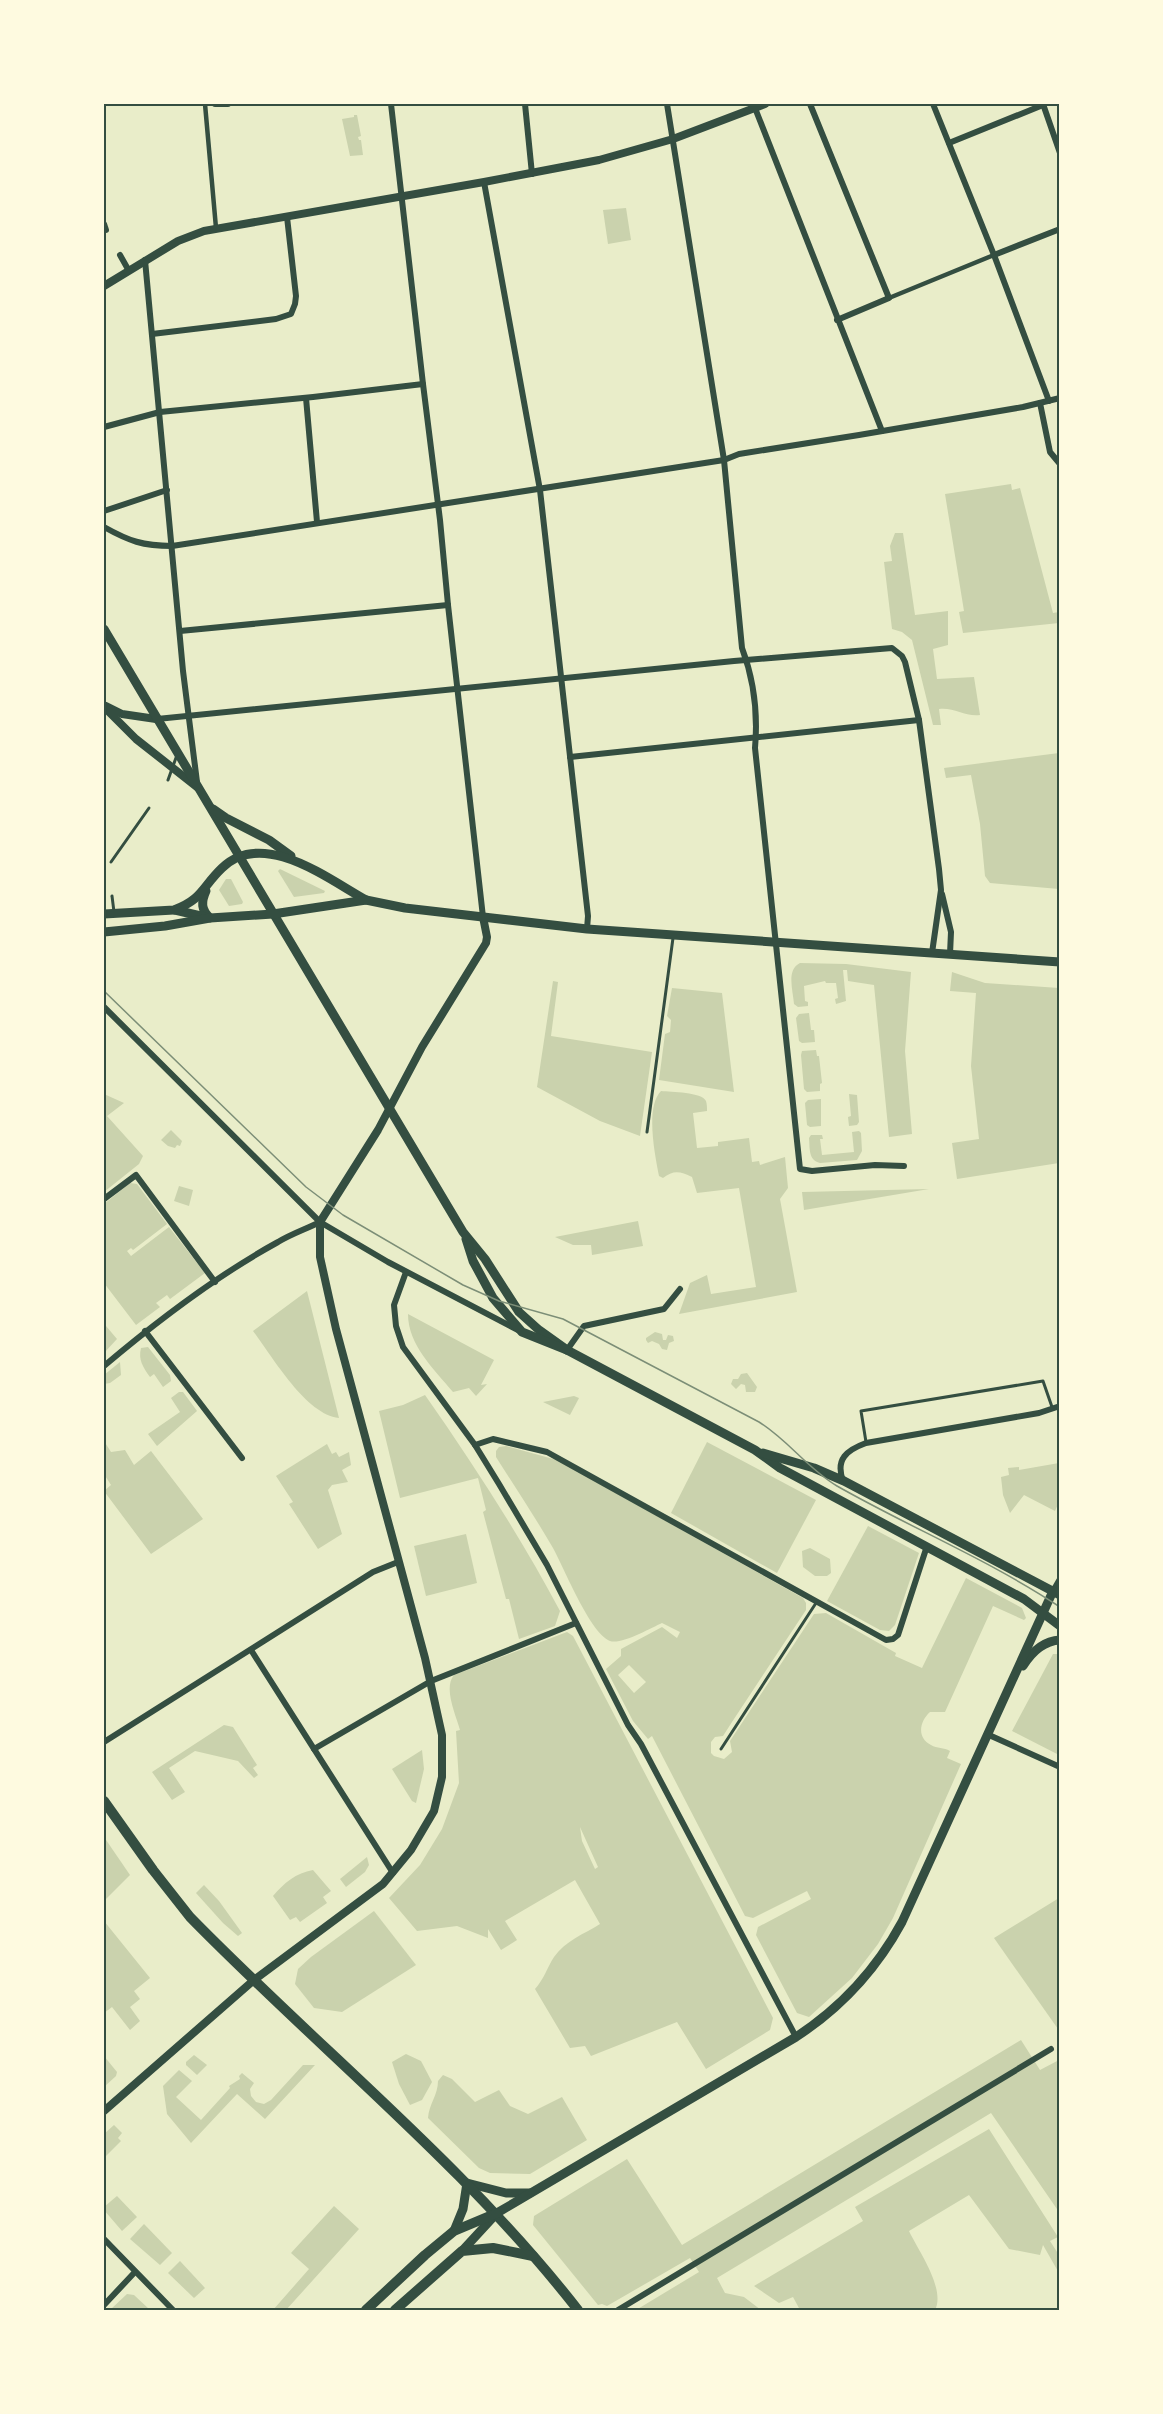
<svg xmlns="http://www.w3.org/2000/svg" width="1163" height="2414" viewBox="0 0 1163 2414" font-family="'Sofia Sans Condensed',sans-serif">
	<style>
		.green { fill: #cad2ad; fill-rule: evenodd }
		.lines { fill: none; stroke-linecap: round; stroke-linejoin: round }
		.service { stroke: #344e41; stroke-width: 3 }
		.pedestrian { stroke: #344e41; stroke-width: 4.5 }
		.minor { stroke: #344e41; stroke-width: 6 }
		.tertiary { stroke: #344e41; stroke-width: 8 }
		.secondary { stroke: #344e41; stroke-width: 9 }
		.primary { stroke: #344e41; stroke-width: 10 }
		.tram { stroke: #7c8e77; stroke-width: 1.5 }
		.neatline { fill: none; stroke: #344e41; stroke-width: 2 }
	</style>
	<rect width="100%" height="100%" fill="#e9edc9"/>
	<g class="green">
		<path d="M354,115h3l4,21 -3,1 1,3h2l2,15 -13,1 -8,-37 12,-2z"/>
		<path d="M626,208l5,32 -23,4 -5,-34z"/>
		<path d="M1011,484l1,6 8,-2 33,125 6,-1v11l-96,10 -4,-21 5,-1 -19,-117z"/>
		<path d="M895,533h8l12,82 33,-4v34l-15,4 4,30 37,-2 6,38c-15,2 -26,-8 -41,-6l2,16h-8l-21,-85 -10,-8 -10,-3 -8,-67 8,-1 -2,-15z"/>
		<path d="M1059,753v136l-69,-6 -5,-7 -5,-52 -9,-49 -25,3 -2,-10z"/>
		<path d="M280,869l45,22 -1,2 -30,4 -16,-26z"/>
		<path d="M226,879h5l12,23 -1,2 -13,2 -10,-16z"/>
		<path d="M800,963l46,1 65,8 -6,79 7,83 -23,3 -15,-152 -26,-4 -1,-11h-4l3,31 -10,3 -1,-5 3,-1 -2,-15h-10l-1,-2 -21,5 1,15 3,1v4l-10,1 -4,-3c-1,-14 -8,-34 6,-41z"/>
		<path d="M952,972l33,11 74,5v175l-102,16 -5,-36 27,-4 -8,-73 5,-73 -26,-2z"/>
		<path d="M553,981l5,1 -7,54 101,16 -12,84 -40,-15 -63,-34z"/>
		<path d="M672,988l50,5 12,99 -75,-12 6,-46 5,-2 1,-12 -4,-4z"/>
		<path d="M809,1013l2,17h3l1,12 -13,1 -3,-2 -3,-23 3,-4z"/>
		<path d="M816,1050l1,6h2l3,27 -2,1v7l-13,1 -3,-3 -3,-34 1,-4z"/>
		<path d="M661,1091c10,1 41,1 45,10 1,3 1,7 1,10l-14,2 4,35 21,-2v-4l31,-4 3,24 7,-1 1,4 25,-8 3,31 -8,11 17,93 -118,22 11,-31 17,-8 4,19 45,-7 -17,-99 -42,5 -5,-16c-12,-6 -19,-7 -29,1l-4,-2c-4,-21 -14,-69 2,-85z"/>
		<path d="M104,1094l20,9 -17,13 36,40 -4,8 -35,28v-73l2,-3 -2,-2z"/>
		<path d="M849,1094l8,1 2,27 -2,3 -8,1 -1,-9 3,-1z"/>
		<path d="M821,1099v27l-11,1 -3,-2 -2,-22 3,-3z"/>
		<path d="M171,1130l11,11 -2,5 -3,-1 -2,3 -7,-2 -7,-6z"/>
		<path d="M859,1131l2,2 1,18 -5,9 -37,3c-12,-3 -10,-15 -11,-25l2,-3h11l1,4h-3l2,16 32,-3 -2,-20z"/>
		<path d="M130,1183l7,1 30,40 -34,26 -2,-2 -4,3 4,5 38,-29 36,46 -35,26 -3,-4 -11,8 4,4 -24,18 -32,-42v-79z"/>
		<path d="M179,1186l14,4 -4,16 -15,-5z"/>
		<path d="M929,1189l-125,21 -2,-18z"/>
		<path d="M638,1221l5,25 -51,9 -1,-10h-18l-18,-8z"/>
		<path d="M307,1291l32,127c-33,-3 -67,-62 -86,-87z"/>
		<path d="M408,1314l86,46 -13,25 6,-1 -11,12 -7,-8 -16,4c-19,-23 -45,-47 -45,-78z"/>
		<path d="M106,1326l11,13 -13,14v-25z"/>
		<path d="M655,1332l7,2 1,6h3l2,-5 5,1 1,5 -5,2 -2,7 -5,-1 -3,-5 -7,-3 -4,2 -2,-3v-2z"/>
		<path d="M148,1347l22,28 1,6 -8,6 -9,-13 -4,3c-7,-10 -12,-17 -9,-29z"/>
		<path d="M120,1362l1,13 -11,8 -6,1v-9z"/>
		<path d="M747,1373l10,14 -2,5h-9l-1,-7 -4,-1 -5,5 -5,-5 2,-5h5l3,-5z"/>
		<path d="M179,1392h4l14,19 -40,35 -9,-12 32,-22 -9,-14z"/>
		<path d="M425,1395c49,70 95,141 135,216l-5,15 -36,13 -10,-40h-3l-23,-87 3,-2 -8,-32 -78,20 -21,-87 24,-6z"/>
		<path d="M574,1396l5,2 -9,17 -27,-13z"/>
		<path d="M104,1441l7,11 14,-2 9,15 17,-14 52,68 -52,35 -47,-63 7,-6 -7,-11z"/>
		<path d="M707,1442l109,58 -39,73 -106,-60z"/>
		<path d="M327,1444l5,10 4,-2 3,5 10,-5 2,13 -9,5 6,12 -16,3 -4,5 14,44 -24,15 -29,-45 4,-2 -17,-26z"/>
		<path d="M506,1446l51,14 246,138 3,5v7l-74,112 -9,14 -8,1 -4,5v11l3,3 10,3 8,-7 -2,-11 84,-127 12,-1 70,40 -1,3 27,12 44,-90 56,30 4,10 -2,2 -31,-14 -48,106h-15c-10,9 -14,25 1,33 6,4 13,2 19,6l-3,7 14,6 -68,154 -15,26 -26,34 -43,39 -12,-4 -41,-78 2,-8 53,-28 -4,-8 -54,27 -8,-2 -93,-180 -4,3 -15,-18 -27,-52 15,-13v-7l41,-22 15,11 3,-6 -18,-9c-11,5 -41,22 -52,18 -20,-8 -46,-73 -57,-93 -18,-31 -38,-61 -57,-91v-6l3,-4zM629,1665l17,17 -12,11 -16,-18z"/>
		<path d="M1059,1463v39l-4,9 -31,-16 -14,18 -7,-18 -2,-18 8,-2 -1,-7 11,-1v3z"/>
		<path d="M868,1526l51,27 -24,72 -6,6 -9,-1 -53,-29z"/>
		<path d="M466,1534l11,49 -51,13 -12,-50z"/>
		<path d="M810,1548l20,11 1,14 -4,3h-12l-12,-9 -1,-16z"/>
		<path d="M567,1632l6,4 200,382 -3,12 -64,39 -29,-47 -86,34 -6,-10 -15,2 -35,-59c9,-10 12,-21 19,-32 11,-16 30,-23 46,-33l-25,-44 -70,41 12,19 -16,10 -13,-21v9l-31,-12 -40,5 -28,-33 31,-33 22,-36 17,-46 -3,-52 4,-1c-4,-15 -17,-42 -6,-55zM580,1827l18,40 -3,2 -13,-28z"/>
		<path d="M1053,1654h6v101l-47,-24z"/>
		<path d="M224,1725l9,2 24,38 -4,3 5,7 -4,3 -16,-17 -43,-10 -26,17 16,24 -13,8 -20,-28z"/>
		<path d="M422,1750l2,19 -8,34 -4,-2 -20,-32z"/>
		<path d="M104,1837l26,38 -26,26z"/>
		<path d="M367,1857l2,8 -4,7 -19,15 -6,-8z"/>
		<path d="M313,1870l18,21 -8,6 4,6 -27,19 -4,-5 -6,3 -17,-24c11,-13 23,-23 40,-26z"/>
		<path d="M204,1885l15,16 23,32 -4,3 -15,-13 -27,-30z"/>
		<path d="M1059,1898l1,131h-2l-64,-91z"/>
		<path d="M374,1911l42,54 -74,47 -28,-4 -19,-24 3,-15 13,-12z"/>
		<path d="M104,1921l46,57 -16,13 6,8 -10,8 10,14 -10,9 -18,-23 -8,6z"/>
		<path d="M1021,2040l19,30 19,-10v152l-68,-99 -274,165 8,15 19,4 17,13h-125l63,-38 -9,-14 -83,48 -5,-2 -4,1 -65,-80 1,-9 93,-57 55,86z"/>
		<path d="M406,2054l15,7 11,21 -10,18 -12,5 -11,-21 -7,-22z"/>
		<path d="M194,2055l13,10 -10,10 -11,-10v-3z"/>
		<path d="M104,2056l13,16 -1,4 -12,11z"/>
		<path d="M303,2065h12l-50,54 -28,-25 -46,49 -24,-29 -4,-28 16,-16 13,11 -16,16 25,23 29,-32 -1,-2 11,-7 -1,-3 3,-3 12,10 -4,6 1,7 5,6 8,2 7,-4z"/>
		<path d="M443,2075l9,4 23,23 24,-12 11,16 18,8 34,-17 25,43 -57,34 -40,-1 -11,-5 -51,-50c1,-14 10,-23 10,-37z"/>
		<path d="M114,2125l8,8 -4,5 3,3 -17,17v-24z"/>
		<path d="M989,2129l69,108 -8,4 9,14v18l-16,-28 -3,10 -31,-6 -40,-54 -60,36c9,19 37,58 26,79h-135l-7,-13 -14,6 -25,-17 109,-65 -8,-14z"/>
		<path d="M117,2196l20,21 -15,14 -18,-21v-3z"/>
		<path d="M334,2206l25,23 -73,81h-13l36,-41 -18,-16z"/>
		<path d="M144,2224l28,29 -12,12 -30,-26z"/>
		<path d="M180,2261l25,27 -11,10 -26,-25z"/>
		<path d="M127,2294l7,1 16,15h-40z"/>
	</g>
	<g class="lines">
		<g class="service">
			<path d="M168,780l9,-25"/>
			<path d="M111,862l38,-54"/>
			<path d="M112,896l2,16"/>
			<path d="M647,1132l26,-194"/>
			<path d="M866,1442l-5,-31 182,-30 9,26"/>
			<path d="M721,1749l95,-146"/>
		</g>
		<g class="pedestrian">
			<path d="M205,104l11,124"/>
			<path d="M889,298l105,-43"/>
		</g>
		<g class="minor">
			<path d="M215,104h13"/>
			<path d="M391,104l32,280 17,136 8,85 35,312"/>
			<path d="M525,104l7,70"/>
			<path d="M667,104l57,356 18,188c12,32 16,66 13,100l45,421 12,2 63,-6 29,1"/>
			<path d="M810,104l79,194 -52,22"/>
			<path d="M933,104l61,151 55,146"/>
			<path d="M1043,104l17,49"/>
			<path d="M755,108l127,323"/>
			<path d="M949,143l94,-38"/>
			<path d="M484,182l56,308 48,426 -1,13"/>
			<path d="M104,224l2,6"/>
			<path d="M120,255l9,16"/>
			<path d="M994,255l66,-26"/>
			<path d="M145,260l38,411 14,111"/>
			<path d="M152,334l124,-15 15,-5 4,-10 1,-8 -9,-79"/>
			<path d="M306,398l11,124"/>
			<path d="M1040,403l10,49 10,12"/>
			<path d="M104,427l56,-15 153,-15 110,-13"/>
			<path d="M104,511l63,-21"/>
			<path d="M104,527c25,14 39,19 68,19l552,-86 15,-6 120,-19 164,-28 37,-9"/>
			<path d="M180,631l268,-26"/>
			<path d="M157,719l577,-58 158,-13 10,8 3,6 14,58 20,149 2,21 -9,63"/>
			<path d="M570,757l349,-37"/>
			<path d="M942,894l9,38 -1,22"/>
			<path d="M104,1007l216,215 68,40 130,68"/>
			<path d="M104,1199l32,-24 79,107"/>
			<path d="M406,1272l-12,33 2,21 7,21 72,98 24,39 48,81 81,160 13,19 155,293"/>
			<path d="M145,1331l97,127"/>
			<path d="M567,1350l17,-24 80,-17 16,-20"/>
			<path d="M104,1366c52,-44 114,-91 174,-124 13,-8 28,-13 42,-20"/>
			<path d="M475,1445l18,-6 54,13 339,188 7,-1 5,-4 29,-89"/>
			<path d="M843,1481c-8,-22 4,-31 23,-38l173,-30 21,-7"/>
			<path d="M1053,1591l7,-12"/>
			<path d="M251,1650l142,223"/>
			<path d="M989,1735l71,32"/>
			<path d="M104,1742l269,-170 25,-10"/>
			<path d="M314,1749l117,-68 145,-58"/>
			<path d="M104,2239l69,71"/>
			<path d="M104,2305l30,-32"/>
			<path d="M618,2310l433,-261"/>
		</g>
		<g class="tertiary">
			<path d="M104,286l74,-45 26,-10 280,-49 115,-22 74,-21 92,-35"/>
			<path d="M106,706l16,8 34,5"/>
			<path d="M104,707l32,32 61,48"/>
			<path d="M104,2111l150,-131 129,-96 28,-34 23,-39 8,-34v-42l-17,-77 -89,-329 -16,-72v-35l58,-92 44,-83 64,-104 1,-6 -4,-20"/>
		</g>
		<g class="secondary">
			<path d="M104,629l359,603 22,27 34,53 20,18 28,20"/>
			<path d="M213,809l13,9 43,22 22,16"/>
			<path d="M206,891c-5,11 -5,19 4,27"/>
			<path d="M175,910l30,7"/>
			<path d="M104,914l70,-4c29,-11 28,-23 48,-42 41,-40 106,11 144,32"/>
			<path d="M104,932l61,-6 45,-8 63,-4 93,-14 39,8 182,21 473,33"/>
			<path d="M466,1239l7,22 20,37 29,34 45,18 188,100 25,18 244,131 36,27"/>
			<path d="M763,1453l51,15 30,13 216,114"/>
			<path d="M1023,1666c8,-13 20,-25 37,-26"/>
			<path d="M454,2231l9,-22 4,-26 39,10h24"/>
			<path d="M462,2251l35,-38 299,-176c46,-30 80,-67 106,-115l151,-331"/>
		</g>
		<g class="primary">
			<path d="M104,1801l49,69 37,47c129,132 275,248 388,393"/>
			<path d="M366,2310l59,-55 29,-24 43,-18"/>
			<path d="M395,2310l67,-59 31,-3 40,8"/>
		</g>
		<path class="tram" d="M104,991l202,196 37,28 120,70 36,16 64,18 196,103c29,18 49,47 78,64 74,42 152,74 223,121"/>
	</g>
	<rect width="1163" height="2414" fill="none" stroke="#fefae0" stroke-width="210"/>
	<rect x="105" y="105" width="953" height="2204" class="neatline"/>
</svg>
